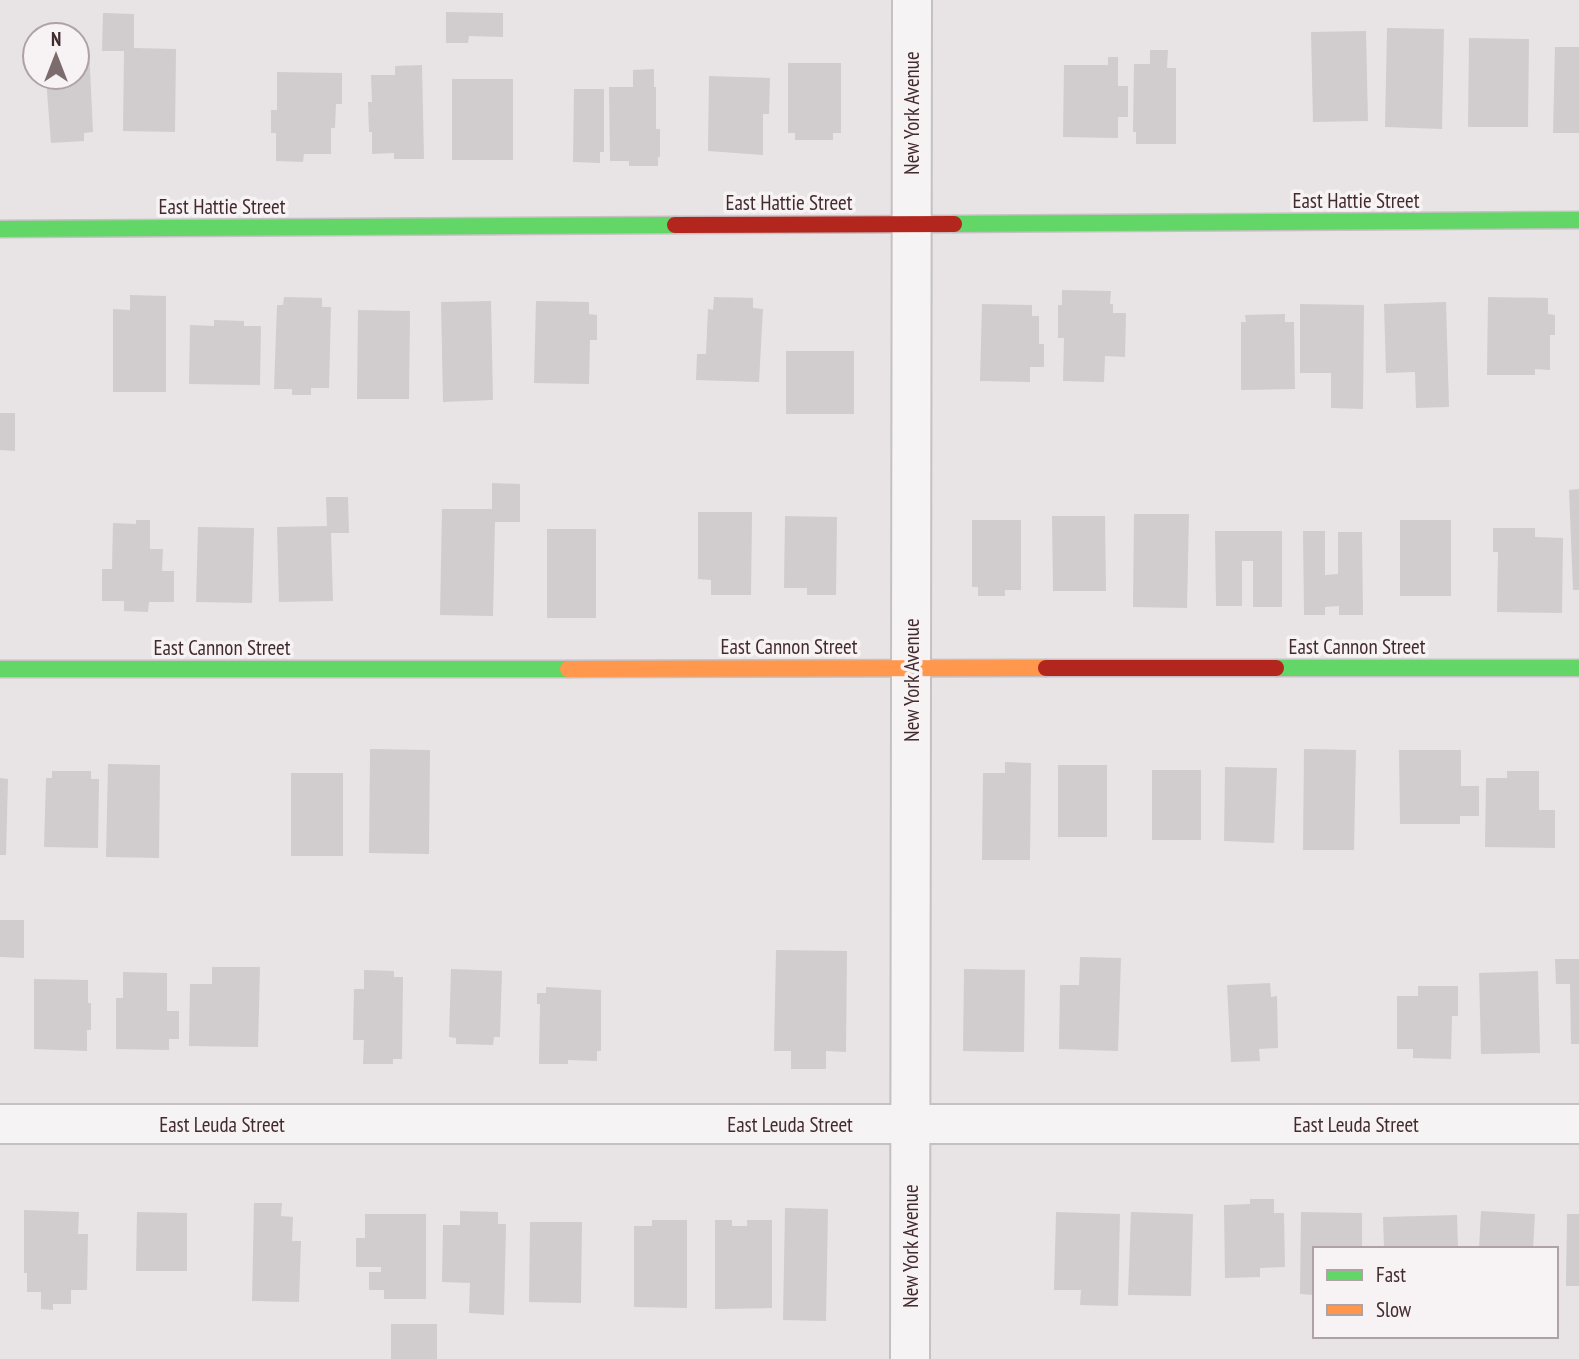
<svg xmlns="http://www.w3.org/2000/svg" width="1579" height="1359" viewBox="0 0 1579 1359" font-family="'PT Sans Narrow',sans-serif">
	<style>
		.building { fill: #d1cccd }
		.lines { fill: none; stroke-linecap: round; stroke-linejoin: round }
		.street-casing { stroke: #c5c0c1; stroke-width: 42 }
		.fast-casing { stroke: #c5c0c1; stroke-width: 19 }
		.slow-casing { stroke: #c5c0c1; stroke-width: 19 }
		.jam-casing { stroke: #c5c0c1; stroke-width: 19 }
		.street { stroke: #f5f3f3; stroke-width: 38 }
		.fast { stroke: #63d668; stroke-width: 16 }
		.slow { stroke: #ff974d; stroke-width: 16 }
		.jam { stroke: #b3261e; stroke-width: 16 }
		.labels { text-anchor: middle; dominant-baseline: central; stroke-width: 7; stroke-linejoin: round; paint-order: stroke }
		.street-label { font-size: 21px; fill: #422b2e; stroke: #f7f2f3 }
	</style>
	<rect width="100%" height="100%" fill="#e8e4e5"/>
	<g class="building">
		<path d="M446,12l57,1v24l-34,-1 -1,7h-22z"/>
		<path d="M103,13l31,1v34l42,1 -1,83 -52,-1 1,-80h-22z"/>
		<path d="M1387,28l57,1 -2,100 -57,-2z"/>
		<path d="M1366,31l2,90 -55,1 -2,-90z"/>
		<path d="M1469,38l60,1 -1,88h-60z"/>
		<path d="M1555,47h24v86h-26z"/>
		<path d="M89,48l4,84 -9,1v8l-33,2 -5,-64 31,-2v-28z"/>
		<path d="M1150,50h18l-1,18h9v76h-40v-12h-3l1,-68h16z"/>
		<path d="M1108,57h10v29h10v31h-10v21l-55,-1 1,-72h44z"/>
		<path d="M788,63h53v70h-8v7h-38v-7h-7z"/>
		<path d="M422,65l2,94h-30v-6l-22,1v-22h-3l-1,-30h4l-1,-27h24v-9z"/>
		<path d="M654,69v18h2v42h4v28h-2v9h-29v-5h-19l-1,-74h24v-17z"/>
		<path d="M277,72l65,1v31h-6l-1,24h-4v26h-27l-1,8 -27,-1v-28h-5v-23h6z"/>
		<path d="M709,76l61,2 -1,36h-6v41l-55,-4z"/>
		<rect x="452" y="79" width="61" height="81"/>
		<path d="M574,89h30v63h-4v11l-27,-1z"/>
		<path d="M1062,290l49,1 -1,13h3v9h13l-1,44 -20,-1 -1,26 -41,-1 1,-43h-6v-33h4z"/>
		<path d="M130,295l36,1v96h-53v-83l17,1z"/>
		<path d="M284,297l38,1v9h9l-2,81h-18v7h-19v-6h-18l3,-84h6z"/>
		<path d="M714,297l39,1v10l10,1 -4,73 -63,-2 1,-26h9l2,-45 5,1z"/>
		<path d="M1488,297l60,1v16l7,1v20h-5v35l-15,-1v6h-48z"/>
		<path d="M491,301l2,99 -50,2 -2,-100z"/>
		<path d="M536,301l53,1v12l8,1v25h-7l-1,44 -55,-1z"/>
		<path d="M1446,302l3,105 -33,1 -1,-36 -29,1 -2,-69z"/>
		<path d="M982,304l50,1v11h7v28h5v23h-14v15l-50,-1z"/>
		<path d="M1300,304l64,1 -1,104 -32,-1v-35h-31z"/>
		<path d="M358,310l52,1 -1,88h-52z"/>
		<path d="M1285,314v8h9l1,67 -54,1v-68h5l-1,-7z"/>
		<path d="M214,320l30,1v5h17l-1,59 -71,-1 1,-59 24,1z"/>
		<rect x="786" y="351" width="68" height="63"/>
		<path d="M0,413h15v38l-15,-1z"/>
		<path d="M492,483l28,1v38h-25l-2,94 -53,-1 2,-106h50z"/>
		<path d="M1579,489v101h-6l-4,-100z"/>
		<path d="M326,497h22l1,36h-18l2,68 -54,1 -2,-75 50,-1z"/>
		<path d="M698,512h54l-1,83h-40v-15l-13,-1z"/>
		<path d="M1134,514h55l-2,94 -54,-1z"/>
		<path d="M785,516l52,1 -1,78h-29v-7h-23z"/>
		<path d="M1052,516h53l1,75h-53z"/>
		<path d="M136,520h14v29h13l-1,22h12v31h-25l-1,10 -24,-1v-10h-22v-32h10l1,-46 23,1z"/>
		<path d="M972,520h49v70h-16v6h-27v-9h-6z"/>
		<rect x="1400" y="520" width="51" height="76"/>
		<path d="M198,527l56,1 -2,75 -56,-1z"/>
		<path d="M1493,528h42v9l28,1 -1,75 -65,-1 1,-60h-5z"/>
		<rect x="547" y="529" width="49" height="89"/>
		<path d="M1215,531h67v76h-29v-46h-11v45h-26z"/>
		<path d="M1303,531h22v44l13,-1v-42h24l1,83h-24v-9l-14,1v8h-21z"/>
		<path d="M370,749l60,1 -1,104 -60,-1z"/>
		<path d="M1304,749l52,1 -2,100h-51z"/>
		<path d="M1399,750h62v36h18v30h-19v8h-60z"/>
		<path d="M1005,762l26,1 -1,97h-48l1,-87h22z"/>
		<path d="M108,764l52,1 -1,93 -53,-1z"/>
		<rect x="1058" y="765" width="49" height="72"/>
		<path d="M1225,767l52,1 -3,75 -50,-2z"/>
		<rect x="1152" y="770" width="49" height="70"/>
		<path d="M52,771h39v8h8l-1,69 -54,-1 2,-69h6z"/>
		<path d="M1507,771h32v39h16v38l-70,-1 1,-69h21z"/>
		<rect x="291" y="773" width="52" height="83"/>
		<path d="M0,778l8,1 -2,76h-6z"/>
		<path d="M0,920h24v38l-24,-1z"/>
		<path d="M776,950l71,1 -1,101 -20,-1v18h-35v-18h-17z"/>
		<path d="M1080,957l41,1 -3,93 -59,-2 1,-64h19z"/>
		<path d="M1555,959h24v85h-8l-1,-60h-14z"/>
		<path d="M212,967h48l-2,80 -69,-1 1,-62h22z"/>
		<path d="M451,969l51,2 -2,66h-6l-1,8 -37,-1v-6l-7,-1z"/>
		<path d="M964,969l61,1 -1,82 -61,-1z"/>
		<path d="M364,970l30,1v6h9l-1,82h-9v5h-30l1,-24h-11l1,-51h10z"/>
		<path d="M1538,971l2,82 -59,1 -2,-81z"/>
		<path d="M123,972l44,1v38h12v28h-10v11l-53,-1v-51h7z"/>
		<path d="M34,979l54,1v23h3v27h-4v21l-53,-2z"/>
		<path d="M1270,983l1,14 6,-1 1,52 -19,1 1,12 -29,1 -4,-77z"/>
		<path d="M1418,986h40v30h-6l-1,43 -38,-1v-9h-16v-53h21z"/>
		<path d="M546,987l55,3v61h-4v10l-29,-1v4h-29l1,-60h-3v-11h9z"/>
		<path d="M1250,1199h24v14h10l1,54 -25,1v9l-35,1 -1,-73 26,-1z"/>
		<path d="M254,1203h28l-1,13 12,1 -1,24h9l-2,61 -47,-1z"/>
		<path d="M785,1208l43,1 -2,112 -43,-1z"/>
		<path d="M24,1210l55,2 -1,22h10l-1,56h-16v14h-18v6l-12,-1v-17h-14v-19h-3z"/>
		<path d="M460,1211l38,1v12h8l-2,91 -35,-2 1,-30 -28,-1 1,-57h17z"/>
		<path d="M1481,1211l54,3 -2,35h-54z"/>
		<path d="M137,1212l50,1v58h-51z"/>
		<path d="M1056,1212l64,2 -2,92 -38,-1 1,-15h-27z"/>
		<path d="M1131,1212l62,2 -2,82 -63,-1z"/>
		<path d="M1301,1212l61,1v36h-47v46l-15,-1z"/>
		<path d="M365,1214h61v85h-42v-9h-15v-18h12v-5h-25v-29h9z"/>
		<path d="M1567,1214h12v72h-13z"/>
		<path d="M1457,1215l1,34h-74l-1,-32z"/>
		<path d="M652,1220h35v88l-53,-1v-81h18z"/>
		<path d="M715,1220h17v6h15v-6h25v88l-57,1z"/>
		<path d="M530,1222h52l-1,81 -52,-1z"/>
		<rect x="391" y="1324" width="46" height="35"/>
	</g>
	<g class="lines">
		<g class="street-casing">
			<g id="street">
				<path d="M0,1124h1579"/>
				<path d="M910,1359l2,-1359"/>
			</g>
		</g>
		<g class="fast-casing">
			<g id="fast">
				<path d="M954,224l625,-4"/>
				<path d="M0,229l675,-4"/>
				<path d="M1276,668h303"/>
				<path d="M0,669h568"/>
			</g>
		</g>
		<g class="slow-casing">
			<path id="slow" d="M568,669l478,-1"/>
		</g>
		<g class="jam-casing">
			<g id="jam">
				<path d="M675,225l279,-1"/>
				<path d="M1046,668h230"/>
			</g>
		</g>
		<use href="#street" class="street"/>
		<use href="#fast" class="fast"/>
		<use href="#slow" class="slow"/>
		<use href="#jam" class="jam"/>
	</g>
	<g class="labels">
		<g class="street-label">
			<text transform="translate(911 113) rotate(-90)">New York Avenue</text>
			<text x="1356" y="200">East Hattie Street</text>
			<text x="789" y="202">East Hattie Street</text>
			<text x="222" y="206">East Hattie Street</text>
			<text x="789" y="646">East Cannon Street</text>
			<text x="1357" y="646">East Cannon Street</text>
			<text x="222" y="647">East Cannon Street</text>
			<text transform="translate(911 680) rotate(-90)">New York Avenue</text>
			<text x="222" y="1124">East Leuda Street</text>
			<text x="790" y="1124">East Leuda Street</text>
			<text x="1356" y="1124">East Leuda Street</text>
			<text transform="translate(910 1246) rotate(-90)">New York Avenue</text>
		</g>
	</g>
	<rect x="1313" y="1247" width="245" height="91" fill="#f7f2f3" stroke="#afa2a4" stroke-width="2"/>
	<rect x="1327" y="1270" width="35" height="10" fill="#63d668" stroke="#afa2a4" stroke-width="2"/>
	<text x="1376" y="1282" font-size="21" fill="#422b2e">Fast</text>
	<rect x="1327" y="1305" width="35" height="10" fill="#ff974d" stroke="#afa2a4" stroke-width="2"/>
	<text x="1376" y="1317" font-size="21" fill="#422b2e">Slow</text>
	<g transform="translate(56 56)"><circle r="33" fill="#f7f2f3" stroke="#afa2a4" stroke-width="2"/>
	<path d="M0-5L12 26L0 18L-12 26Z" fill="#7c6c6e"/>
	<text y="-10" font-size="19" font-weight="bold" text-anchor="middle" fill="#422b2e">N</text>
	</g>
</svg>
